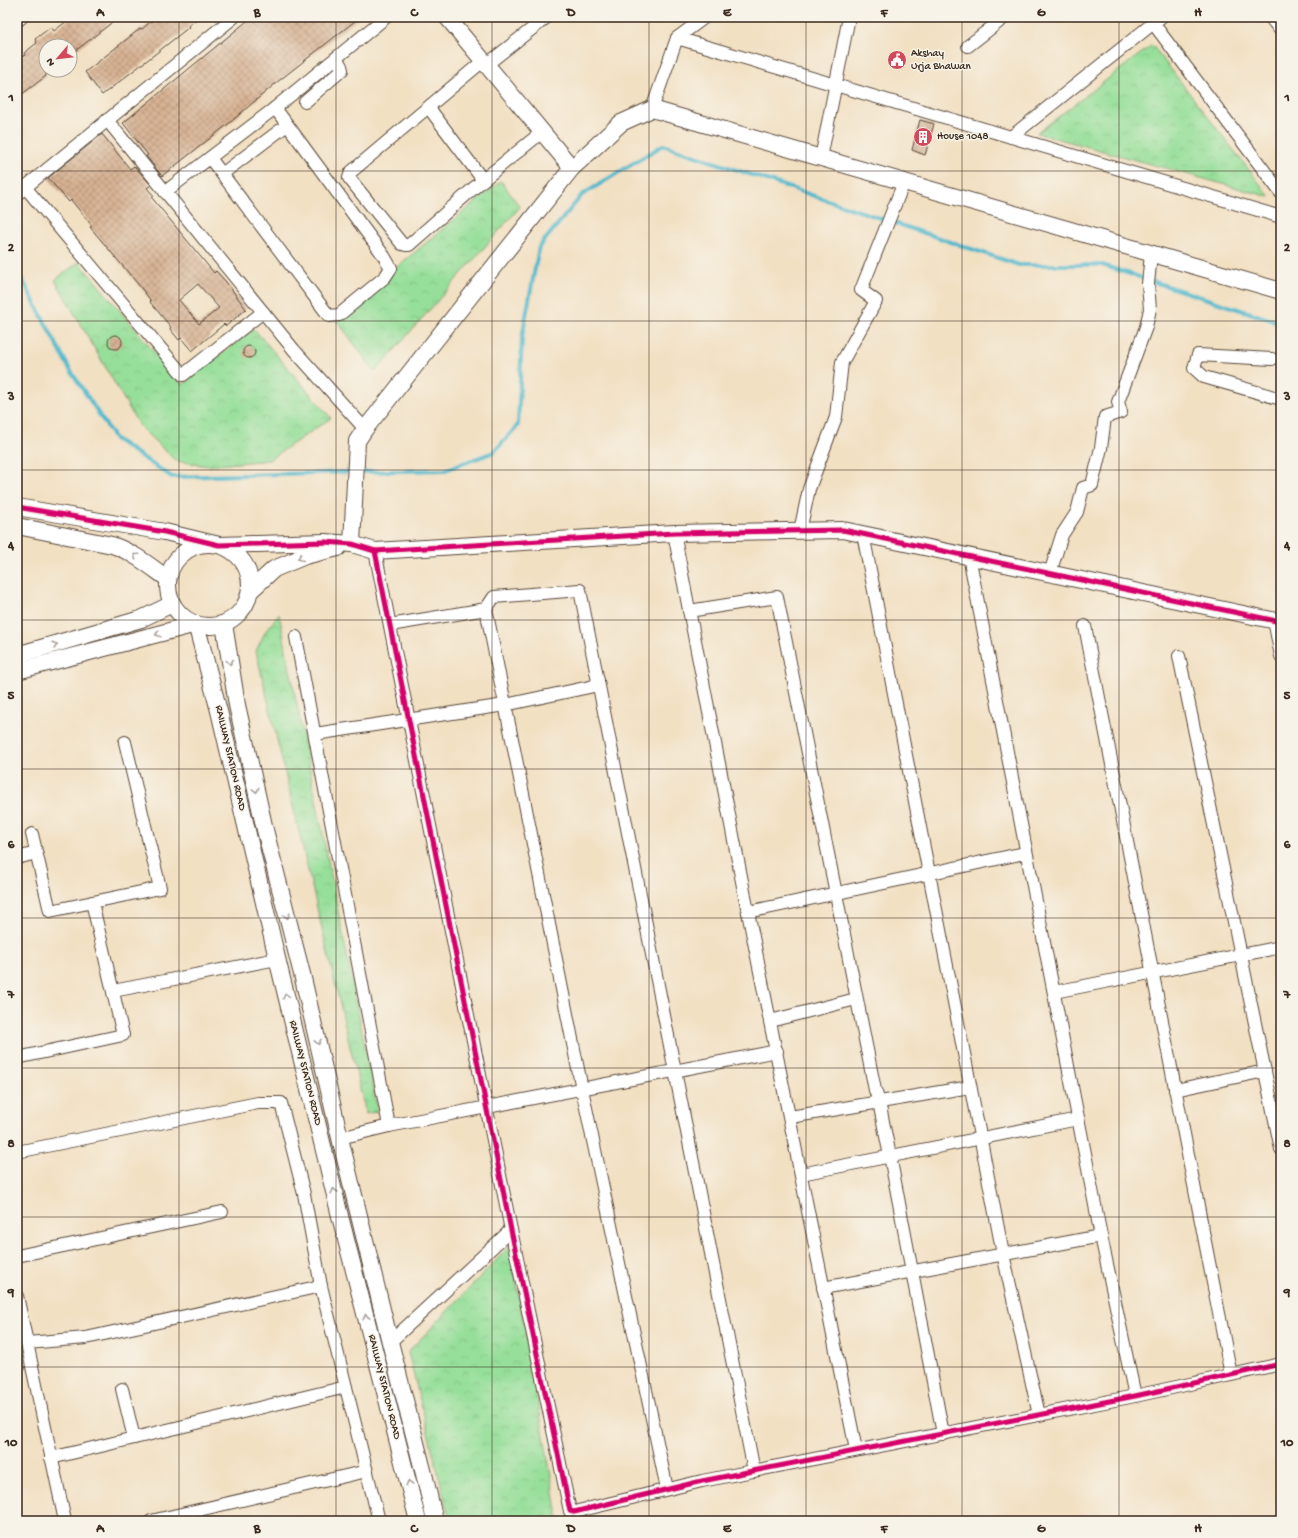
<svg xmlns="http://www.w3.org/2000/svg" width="1298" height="1538" viewBox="0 0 1298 1538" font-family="'Gochi Hand',sans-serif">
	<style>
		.park { fill: url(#park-crowns); stroke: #68845c }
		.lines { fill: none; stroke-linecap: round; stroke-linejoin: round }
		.stream { stroke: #4fb8cc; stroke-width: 4 }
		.building { fill: url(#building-cross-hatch); fill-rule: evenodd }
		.minor-casing { stroke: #564537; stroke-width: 14 }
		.tertiary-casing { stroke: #564537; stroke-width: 18 }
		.minor { stroke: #fff; stroke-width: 12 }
		.tertiary { stroke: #fff; stroke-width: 16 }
		.cycleway-casing { stroke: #f7f3e8; stroke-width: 8 }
		.cycleway { stroke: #d6006c; stroke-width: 5 }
		.oneway { stroke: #a79f9a }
		.grid { fill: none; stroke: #3b2a1e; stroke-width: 1; stroke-opacity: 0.55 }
		.labels { text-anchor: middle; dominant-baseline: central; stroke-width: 3; stroke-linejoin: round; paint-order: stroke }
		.poi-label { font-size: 11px; fill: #3b2a1e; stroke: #f7f3e8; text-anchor: start }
		.street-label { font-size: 11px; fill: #3b2a1e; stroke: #f7f3e8 }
		.neatline { fill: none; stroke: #3b2a1e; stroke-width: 1.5 }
		.grid-label { font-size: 13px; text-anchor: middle; font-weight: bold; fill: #3b2a1e }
	</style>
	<defs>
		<pattern id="park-crowns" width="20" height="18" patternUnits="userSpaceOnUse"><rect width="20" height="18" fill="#96df9a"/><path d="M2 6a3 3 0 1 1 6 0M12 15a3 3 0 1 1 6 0" fill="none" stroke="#82c084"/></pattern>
		<pattern id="building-cross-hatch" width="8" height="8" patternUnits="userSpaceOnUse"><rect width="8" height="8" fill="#d7b293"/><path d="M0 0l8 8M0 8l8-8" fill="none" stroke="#b09177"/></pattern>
	</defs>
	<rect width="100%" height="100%" fill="#f7f3e8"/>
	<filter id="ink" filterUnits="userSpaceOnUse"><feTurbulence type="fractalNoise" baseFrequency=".025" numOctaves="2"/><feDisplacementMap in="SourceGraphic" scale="8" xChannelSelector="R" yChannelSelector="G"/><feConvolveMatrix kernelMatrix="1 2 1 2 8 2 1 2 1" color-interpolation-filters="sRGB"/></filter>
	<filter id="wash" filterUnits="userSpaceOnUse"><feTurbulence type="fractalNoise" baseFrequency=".012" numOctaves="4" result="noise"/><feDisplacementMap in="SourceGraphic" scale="16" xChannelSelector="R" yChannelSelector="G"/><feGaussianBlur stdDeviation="0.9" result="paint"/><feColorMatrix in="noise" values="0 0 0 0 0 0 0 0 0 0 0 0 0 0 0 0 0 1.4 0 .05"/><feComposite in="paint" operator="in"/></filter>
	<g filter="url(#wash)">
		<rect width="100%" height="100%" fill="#f2e0c3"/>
		<g class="park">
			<path d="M1152,45l118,152 -233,-64z"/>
			<path d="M501,181l19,26 -145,165 -40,-54z"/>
			<path d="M79,262l103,123 72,-56 77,89 -62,42 -61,6 -32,-5 -36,-34 -85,-147z"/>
			<path d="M279,614l99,497 -12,3 -110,-463 9,-19z"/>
			<path d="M510,1246l49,275h-109l-42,-169z"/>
		</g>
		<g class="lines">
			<g class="stream">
				<path d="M17,279h5l47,89 46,71 57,38 181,-5"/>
				<path d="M360,472l85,-2 49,-18 24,-27 4,-88 17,-90 43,-52 81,-50 356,120h83l179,58"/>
			</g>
		</g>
		<g id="blocks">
			<g class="building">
				<path d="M72,17h47l-49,38v-9h-24v30l-29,22v-37l8,-6 -1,-2 13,-10 -2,-4 16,-12 3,4z"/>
				<path d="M156,17h43l-11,9 1,1 -30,24 -57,44 -17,-23 56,-44 1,1z"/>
				<path d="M252,17h108l-84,66 -49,42 -65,51 -16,-20 2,-1 -25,-32z"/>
				<path d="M920,120l14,4 -9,31 -13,-5z"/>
				<path d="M102,134l28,35 4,-3 17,19 -4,3 7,8 -2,2 62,75 2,-2 10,11 20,27 -20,17 -2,-2 -32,27 -11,-13 -2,2 -9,-11 1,-2 -21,-25 1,-1 -9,-12 -52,-62 2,-1 -21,-26 -2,2 -21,-24zM198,284l21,24 -20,16 -20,-24z"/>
				<circle cx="115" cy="342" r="7"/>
				<circle cx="249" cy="352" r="6"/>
			</g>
		</g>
	</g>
	<g filter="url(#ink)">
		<use href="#blocks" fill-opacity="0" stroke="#564537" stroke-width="1"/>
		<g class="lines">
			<g class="minor-casing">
				<g id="minor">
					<path d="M1270,17l11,14"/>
					<path d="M17,21l5,-4"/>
					<path d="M1153,23l128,170"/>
					<path d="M677,38l28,-21"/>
					<path d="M968,46l37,-29"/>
					<path d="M483,61l-132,111 -2,6 53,66 4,1h3l74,-65 59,-48"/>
					<path d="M486,65l61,-48"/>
					<path d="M305,102l37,-32 -1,-4 -5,-8"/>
					<path d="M429,108l54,72"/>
					<path d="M652,109l25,-71 604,179"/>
					<path d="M107,120l187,230 71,79"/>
					<path d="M1011,137l150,-120"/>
					<path d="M210,158l119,158 10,-1 46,-38 6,-9 -7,-12 -109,-148"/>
					<path d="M821,158l28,-141"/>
					<path d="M222,174l65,-49"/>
					<path d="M25,187l158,188 80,-63"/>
					<path d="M165,192l110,-84 111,-91"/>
					<path d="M17,194l217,-177"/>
					<path d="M1272,359l-74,-4 -4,13 10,9 77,22"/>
					<path d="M800,531l9,-42 27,-72 6,-55 34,-61 -15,-11 43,-108"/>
					<path d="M674,533l74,379 108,538"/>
					<path d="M863,534l140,720 36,161"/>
					<path d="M375,551l136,679 59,281 4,1 128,-31 433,-85 146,-32"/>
					<path d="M969,556l132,680 34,160"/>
					<path d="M1050,573l12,-38 15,-23 6,-24 9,-3 9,-37 4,-31 16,-5 -3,-10 28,-75 4,-18 -2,-25 3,-30"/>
					<path d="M486,609l96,480 85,400"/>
					<path d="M689,611l88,-14 98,493 4,12 11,54 53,278"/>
					<path d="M1274,620l7,36"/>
					<path d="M390,623v2l96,-16 8,-12 86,-7 174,881"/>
					<path d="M1085,626l146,749"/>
					<path d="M296,637l93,489"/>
					<path d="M1179,656l102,493"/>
					<path d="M315,734l190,-29 89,-19 4,-5"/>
					<path d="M32,834l18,77 110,-23 -35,-146"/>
					<path d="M17,858l19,-5"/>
					<path d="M748,912l277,-59"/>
					<path d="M113,991l164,-32"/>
					<path d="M1054,992l227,-45"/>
					<path d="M770,1021l86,-22"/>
					<path d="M17,1058l106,-23 -31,-133"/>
					<path d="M1175,1090l90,-19"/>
					<path d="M790,1117l180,-30"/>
					<path d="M340,1138l49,-12 388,-75"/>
					<path d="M17,1152l241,-49h23l23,91 17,92 58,235"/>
					<path d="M801,1174l277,-55"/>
					<path d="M17,1256l205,-44"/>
					<path d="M823,1288l278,-52"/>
					<path d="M17,1296l48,225"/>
					<path d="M390,1342l121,-112"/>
					<path d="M27,1343l59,-5 235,-52"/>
					<path d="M122,1389l12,49"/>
					<path d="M51,1458l295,-71"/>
					<path d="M151,1521l216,-50"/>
				</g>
			</g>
			<g class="tertiary-casing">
				<g id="tertiary">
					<path d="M447,17l125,151"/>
					<path d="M17,507l148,25 54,13 106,-3 27,2 23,7 299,-18 169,-3 438,92"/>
					<path d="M17,526l95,19c21,7 38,21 56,34"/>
					<circle cx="209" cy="585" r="41"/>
					<path d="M352,544l5,-103 8,-12 207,-261 49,-45 31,-14 629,182"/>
					<path d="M250,591l24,-22 31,-13 33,-8"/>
					<path d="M224,624l13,81 28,125 37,144 38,164 50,204 34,132 11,47"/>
					<path d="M17,655l124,-36 31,-15"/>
					<path d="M17,671l179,-47 23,87 57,243 64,262 78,305"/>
				</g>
			</g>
			<use href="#minor" class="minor"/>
			<use href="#tertiary" class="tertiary"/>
			<g class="cycleway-casing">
				<g id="cycleway">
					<path d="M17,507l148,25 54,13 106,-3 27,2 23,7 299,-18 169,-3 438,92"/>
					<path d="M375,551l136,679 59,281 4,1 128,-31 433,-85 146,-32"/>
				</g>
			</g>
			<use href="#cycleway" class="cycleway"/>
		</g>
		<defs><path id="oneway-chevron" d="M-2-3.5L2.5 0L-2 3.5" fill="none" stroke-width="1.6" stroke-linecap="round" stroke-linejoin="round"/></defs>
		<g class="oneway">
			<use href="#oneway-chevron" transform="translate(136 556) rotate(-145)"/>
			<use href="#oneway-chevron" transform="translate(300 558) rotate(159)"/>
			<use href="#oneway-chevron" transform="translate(158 634) rotate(165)"/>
			<use href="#oneway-chevron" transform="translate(55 645) rotate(-16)"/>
			<use href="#oneway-chevron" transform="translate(230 662) rotate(81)"/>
			<use href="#oneway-chevron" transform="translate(256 790) rotate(77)"/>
			<use href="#oneway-chevron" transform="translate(287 916) rotate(75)"/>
			<use href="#oneway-chevron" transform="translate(286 996) rotate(-104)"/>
			<use href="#oneway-chevron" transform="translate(318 1042) rotate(77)"/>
			<use href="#oneway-chevron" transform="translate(334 1191) rotate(-104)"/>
			<use href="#oneway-chevron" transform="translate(366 1317) rotate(-104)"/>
			<use href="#oneway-chevron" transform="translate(409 1483) rotate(-104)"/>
		</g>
	</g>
	<path class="grid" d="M179,17v1504M336,17v1504M492,17v1504M649,17v1504M806,17v1504M962,17v1504M1119,17v1504M17,171h1264M17,321h1264M17,470h1264M17,620h1264M17,769h1264M17,918h1264M17,1068h1264M17,1217h1264M17,1367h1264"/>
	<defs>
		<g id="civic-disc" transform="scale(1)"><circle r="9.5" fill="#d1495b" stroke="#f7f3e8"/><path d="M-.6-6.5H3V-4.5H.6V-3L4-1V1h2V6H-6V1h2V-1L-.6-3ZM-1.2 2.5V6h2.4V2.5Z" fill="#fff"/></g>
		<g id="building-disc" transform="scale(1)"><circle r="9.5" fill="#d1495b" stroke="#f7f3e8"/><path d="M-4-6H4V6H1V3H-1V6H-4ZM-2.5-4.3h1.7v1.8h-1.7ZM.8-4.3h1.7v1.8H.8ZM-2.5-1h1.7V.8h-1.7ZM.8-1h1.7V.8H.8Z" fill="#fff"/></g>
	</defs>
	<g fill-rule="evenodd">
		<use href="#civic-disc" x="897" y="60"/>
		<use href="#building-disc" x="923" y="137"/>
	</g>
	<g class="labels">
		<g class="poi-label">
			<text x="911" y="54">Akshay<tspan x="911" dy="13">Urja Bhawan</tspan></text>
			<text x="937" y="137">House 1048</text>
		</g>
		<g class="street-label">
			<text transform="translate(230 758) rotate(77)">RAILWAY STATION ROAD</text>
			<text transform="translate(305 1073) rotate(76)">RAILWAY STATION ROAD</text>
			<text transform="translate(384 1387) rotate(76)">RAILWAY STATION ROAD</text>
		</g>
	</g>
	<rect width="1298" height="1538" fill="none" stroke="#f7f3e8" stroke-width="44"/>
	<g transform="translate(58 58) rotate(242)"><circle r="19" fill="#f7f3e8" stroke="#aca397"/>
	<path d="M0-3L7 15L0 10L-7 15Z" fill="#d1495b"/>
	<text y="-6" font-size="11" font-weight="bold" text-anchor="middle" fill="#3b2a1e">N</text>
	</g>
	<rect x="22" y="22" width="1254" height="1494" class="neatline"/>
	<g class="grid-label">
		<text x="100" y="16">A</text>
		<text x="257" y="16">B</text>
		<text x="414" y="16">C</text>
		<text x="571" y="16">D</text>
		<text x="727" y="16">E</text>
		<text x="884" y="16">F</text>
		<text x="1041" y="16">G</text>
		<text x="1198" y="16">H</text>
		<text x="11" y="101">1</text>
		<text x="1287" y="101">1</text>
		<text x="11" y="251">2</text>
		<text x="1287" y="251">2</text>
		<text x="11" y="400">3</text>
		<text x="1287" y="400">3</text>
		<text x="11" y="549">4</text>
		<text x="1287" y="549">4</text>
		<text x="11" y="699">5</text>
		<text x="1287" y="699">5</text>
		<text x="11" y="848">6</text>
		<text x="1287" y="848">6</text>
		<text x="11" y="998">7</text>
		<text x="1287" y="998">7</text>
		<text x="11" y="1147">8</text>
		<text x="1287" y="1147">8</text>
		<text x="11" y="1296">9</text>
		<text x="1287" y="1296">9</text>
		<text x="11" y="1446">10</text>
		<text x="1287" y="1446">10</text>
		<text x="100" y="1532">A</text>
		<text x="257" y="1532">B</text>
		<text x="414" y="1532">C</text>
		<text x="571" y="1532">D</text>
		<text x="727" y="1532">E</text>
		<text x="884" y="1532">F</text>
		<text x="1041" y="1532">G</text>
		<text x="1198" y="1532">H</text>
	</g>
</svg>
